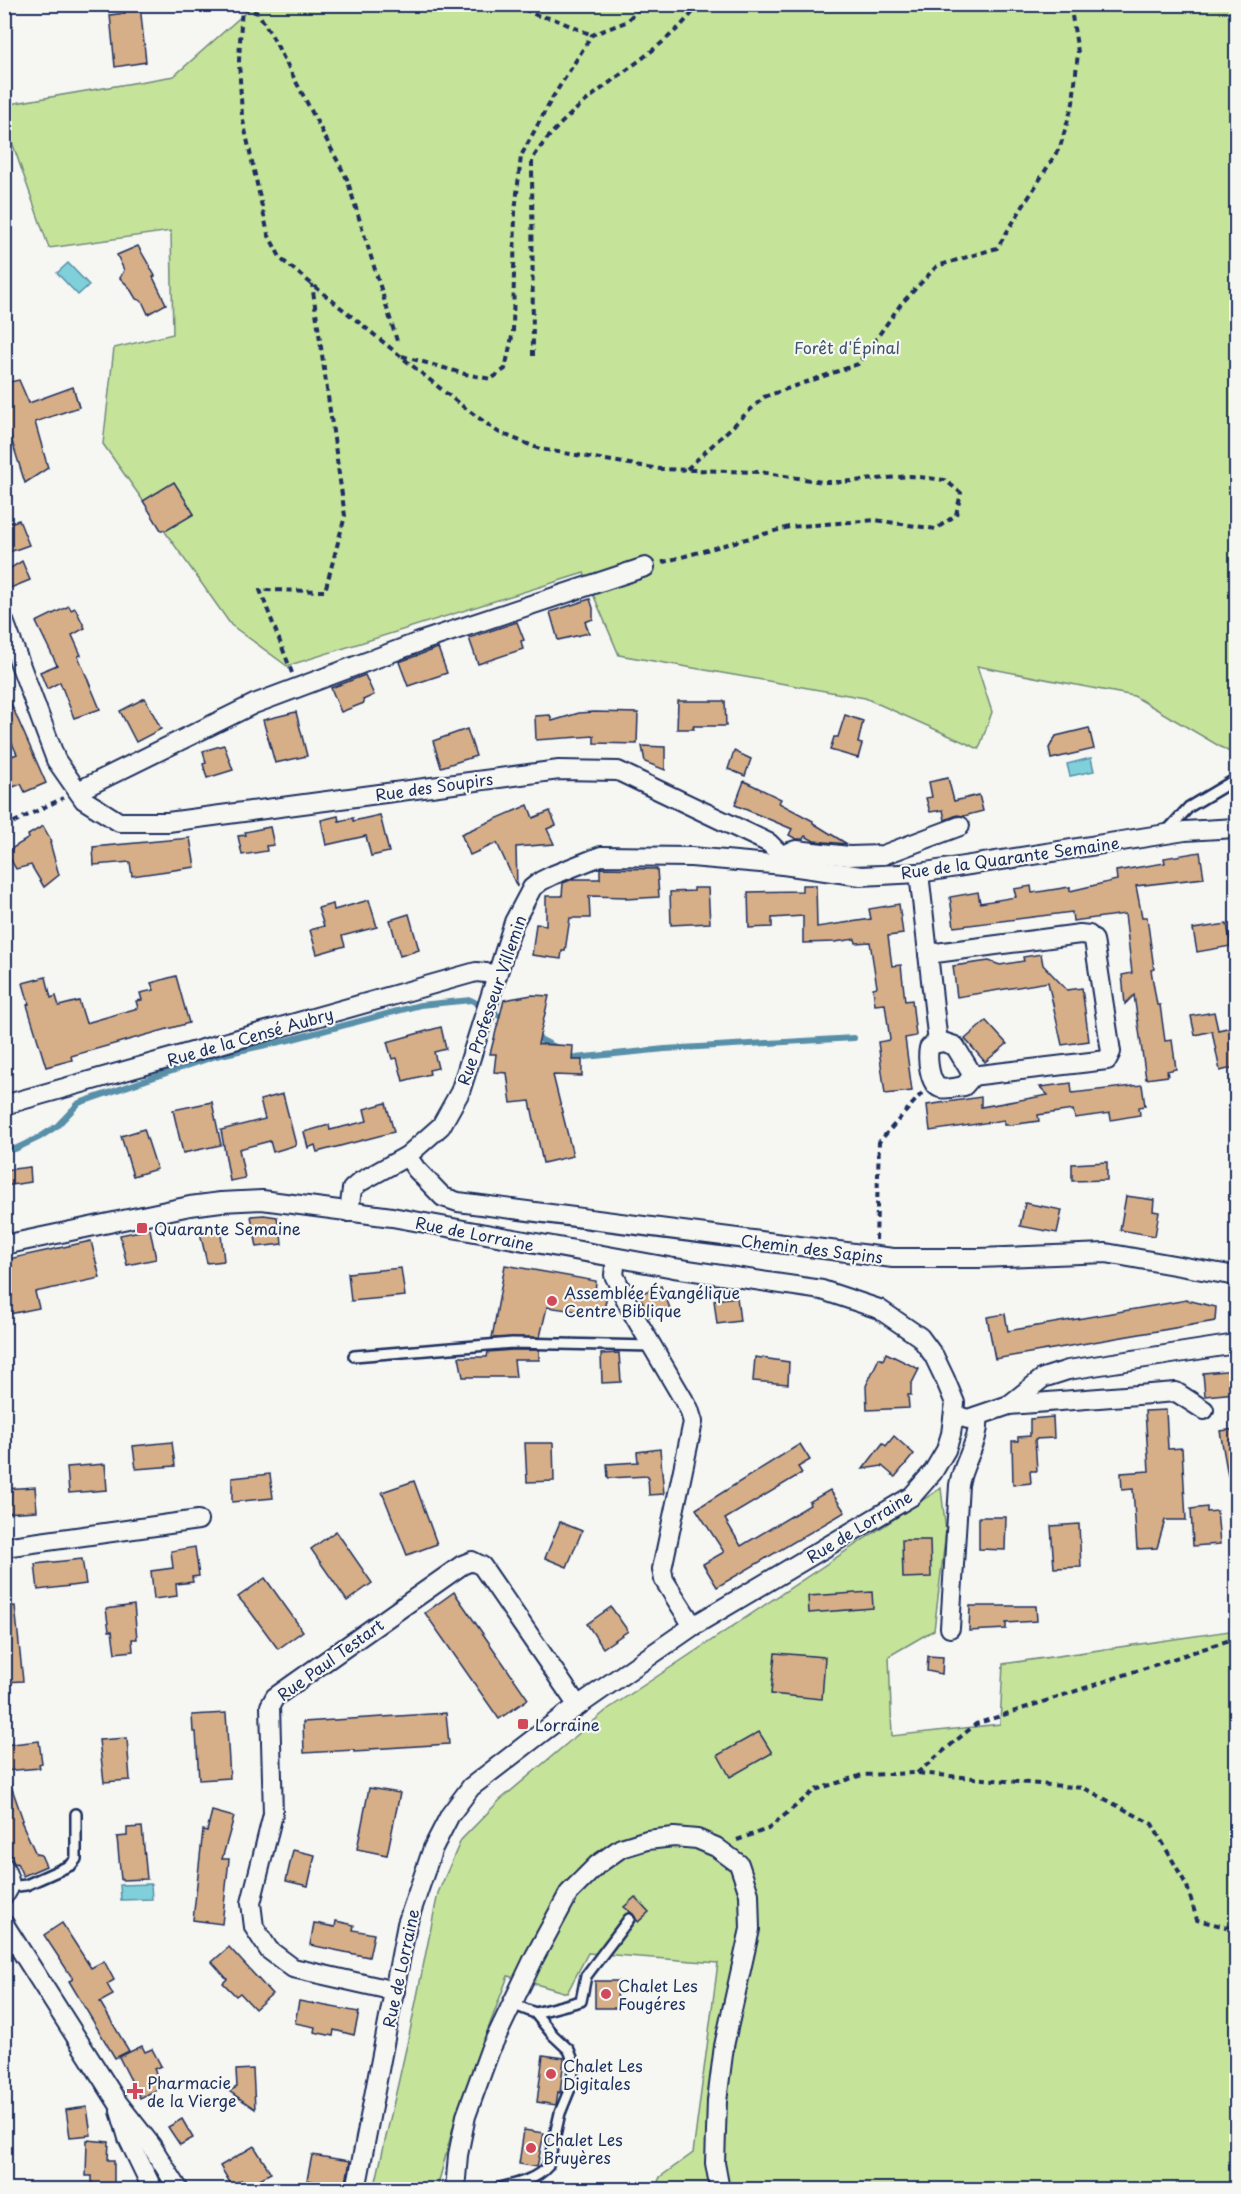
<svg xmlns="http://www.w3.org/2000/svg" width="1241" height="2194" viewBox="0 0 1241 2194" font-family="'Playpen Sans',sans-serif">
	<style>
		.green { fill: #c6e39a; stroke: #70897c; stroke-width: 1.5 }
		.water { fill: #80d0db; stroke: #5890a9; stroke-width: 1.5 }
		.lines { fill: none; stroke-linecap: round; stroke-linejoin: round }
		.stream { stroke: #5890a9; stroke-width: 6 }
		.building { fill: #d6ae87; stroke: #1b2f5e; stroke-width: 1.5 }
		.service-casing { stroke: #1b2f5e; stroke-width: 14 }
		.minor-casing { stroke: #1b2f5e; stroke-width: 22 }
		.path { stroke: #1b2f5e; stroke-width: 4; stroke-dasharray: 6 4.5; stroke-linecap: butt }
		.service { stroke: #f6f6f2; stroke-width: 9 }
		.minor { stroke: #f6f6f2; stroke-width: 18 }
		.poi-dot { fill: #d1495b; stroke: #f6f6f2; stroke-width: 2 }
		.labels { text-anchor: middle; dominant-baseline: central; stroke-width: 4.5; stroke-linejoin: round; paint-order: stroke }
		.park-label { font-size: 16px; fill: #3d536a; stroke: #f6f6f2 }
		.street-label { font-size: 16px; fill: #1b2f5e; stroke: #f6f6f2 }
		.poi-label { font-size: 16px; fill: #1b2f5e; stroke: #f6f6f2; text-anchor: start }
	</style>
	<rect width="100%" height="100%" fill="#f6f6f2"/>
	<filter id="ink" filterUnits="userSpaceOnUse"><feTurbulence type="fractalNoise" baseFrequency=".0167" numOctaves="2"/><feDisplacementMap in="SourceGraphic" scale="12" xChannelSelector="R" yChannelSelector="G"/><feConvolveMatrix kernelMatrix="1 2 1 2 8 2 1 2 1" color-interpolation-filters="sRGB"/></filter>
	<g filter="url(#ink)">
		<g class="green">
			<path d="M254,5h982v751l-102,-60 -157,-30 15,46 -13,37 -114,-51 -246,-43 -35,-82 -297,93 -56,-41 -128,-181 11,-96 59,-14 -2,-103 -122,17 -44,-126 -1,-17 170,-29z"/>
			<path d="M941,1488l5,44 -12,98 -45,26 3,80 108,-12 3,-60 233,-34v559h-581l5,-12 33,-24 25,-190 -130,-10 -21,40 -59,-17 -51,136 -20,77 -63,1 36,-159 28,-138 23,-53 39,-40 108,-91z"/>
		</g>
		<g class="water">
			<path d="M68,263l21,22 -11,10 -21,-22z"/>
			<path d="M1091,758l3,13 -24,5 -3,-12z"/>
			<path d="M151,1884l1,15 -31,1 -1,-15z"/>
		</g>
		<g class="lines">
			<g class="stream">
				<path d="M534,1036l23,12"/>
				<path d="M566,1053l9,5 90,-9 189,-11"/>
				<path d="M4,1149h11l25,-12 17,-11 22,-23 137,-47 73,-16 131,-35 51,-5 34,19"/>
			</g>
		</g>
		<g class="building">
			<path d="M140,5l6,57 -31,5 -5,-52 15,-2 -1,-6z"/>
			<path d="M138,246l17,30 -2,1 13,27 -18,10 -6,-13 -6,-2 -7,-12 -9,-9 4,-8 -7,-15z"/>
			<path d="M19,380l10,23 44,-16 6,20 -44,15 13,46 -23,15 -15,-48 -6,1 1,-53z"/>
			<path d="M174,482l20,32 -27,16h-6l-18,-29z"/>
			<path d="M19,520l10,25 -25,9v-29z"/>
			<path d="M22,561l8,19 -22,9 -4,-17z"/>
			<path d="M590,599l3,9v11l-8,3 4,11 -31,7 -8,-28z"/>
			<path d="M69,606l2,4 4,-2 10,20 -13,7 9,20 -3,1 22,53 -26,9 -14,-36 -13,7 -7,-17 17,-7 -21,-43z"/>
			<path d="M517,622l7,18 -3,1 2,8 -45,15 -9,-26z"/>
			<path d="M438,648l9,25 -39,13 -9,-24z"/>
			<path d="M365,675l9,20 -11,5 1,3 -23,9 -10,-24z"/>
			<path d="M4,688l42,95 -21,9 -4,-8 -8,3 -9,-23v-5l13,-5 -13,-28z"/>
			<path d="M145,698l16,31 -25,13 -16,-31z"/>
			<path d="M678,701h47l1,25h-33l1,3h-17z"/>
			<path d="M296,712l11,44 -32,7 -12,-43z"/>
			<path d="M594,712l44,1 -1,31 -43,-1v-7l-58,4 -1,-24 15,-1 2,6 27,-8z"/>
			<path d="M845,715l18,6 -5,22 4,1 -4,14 -28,-8 4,-13h4z"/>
			<path d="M1089,728l5,21 -43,10 -2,-11 7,-12z"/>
			<path d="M467,729l9,27 -35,11 -8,-26z"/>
			<path d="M224,745l9,25 -26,8 -4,-14 3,-1 -3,-12z"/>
			<path d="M642,746l23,1v23l-20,-8z"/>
			<path d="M734,751l17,8 -6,17 -17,-7z"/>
			<path d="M948,778l6,23 25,-6 4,16 -19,5 -7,-1 -12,5 -2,-10 -13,2 -4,-14 6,-1 -3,-15z"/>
			<path d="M744,781l37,18 -2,4 34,18v2l34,21 -33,-3 -9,-5 -2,3h-7l-7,-4 3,-6 -57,-24z"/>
			<path d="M528,805l5,13 17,-7 6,14 -9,4 7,15 -38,3 1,40 -20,-44 -27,12 -9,-21z"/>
			<path d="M380,815l9,37 -18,4 -5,-20 -40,9 -5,-25 17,-4 1,5 14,-3v3z"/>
			<path d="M43,826l9,16 -2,1 9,32 -15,12 -13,-22 -15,4 -10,-17 23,-14 -1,-3z"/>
			<path d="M270,827l4,18 -8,1 1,5 -25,4 -4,-19 8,-1 -1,-3z"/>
			<path d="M190,838l5,29 -63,9 -2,-14 -36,3 -1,-18z"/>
			<path d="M1200,852l4,26 -68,8 6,31h5l7,52 -3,1 6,35h3l5,36 7,-1 4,29 -9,2 1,5 -22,3 -12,-84 -9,9 -3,-29 10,-2 -7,-59 -52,7 -1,-9 -118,15 -4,-30 28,-5 2,11 36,-6 -2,-8 17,-3 1,7 38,-6v4l47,-11 -1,-9 49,-8 -1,-5z"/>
			<path d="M600,868l57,1 2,28 -33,2v-2l-37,-1 1,22h-20l-5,33h-3l-1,8 -29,-4 4,-31 10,1v-29h16l1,-13 10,-4h27z"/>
			<path d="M802,885h14l1,42 54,-8 -2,-10 30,-5 4,30 -15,2 4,30 9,-1 4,36 7,-1 4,36 -11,2 7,53 -27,3 -7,-52 12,-2 -5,-36 -10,1 -2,-17 4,-1 -7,-45 -14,1 -1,-4 -20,3 -32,1v-27l-31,2v9l-23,1 -1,-36 54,-1z"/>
			<path d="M694,888h14l2,35 -39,2 -1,-33 24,-1z"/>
			<path d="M369,900l8,27 -35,9 3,10 -28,8 -7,-24 14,-4 -6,-18 15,-4 1,6z"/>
			<path d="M409,914l10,36 -19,6 -10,-36z"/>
			<path d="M1227,924l4,22 -34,6 -4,-23z"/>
			<path d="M1041,954l2,11 24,25 15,-2 7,53 -27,4 -14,-63 -91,15 -4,-31 36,-5 11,4 24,-4 -1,-4z"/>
			<path d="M176,976l13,47 -118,33 1,4 -26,7 -19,-62 2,-1 -6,-21 23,-6 5,21 5,-2 3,10 20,-5 7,22 52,-15 -2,-7 6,-1 -2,-7 14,-3 -3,-7z"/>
			<path d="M532,995l17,1 -11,48 35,2 -1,14h10v16l-29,-1 20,81 -30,7 -13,-62 -19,2 -4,-30 -13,-1 2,-18h-6l14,-54z"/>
			<path d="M1214,1012l4,18 18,-4v41l-16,4 -8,-40 -17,4 -4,-19z"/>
			<path d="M986,1021l21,23 -22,18 -20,-23z"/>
			<path d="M441,1027l5,22 -12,3 4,16 -9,2 1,4 -27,7 -6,-23 -5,1 -5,-17z"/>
			<path d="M1071,1083l1,10 70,-8 3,21 -6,1 1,8 -29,5 -1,-7 -35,5 -2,-8 -35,5 1,6 -29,4h-6v-5l-74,11 -3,-26 54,-8v10l67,-12 -8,-8z"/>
			<path d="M283,1094l13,51 -23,7 -3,-11 -31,8 6,29 -15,3 -9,-51 44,-11 -5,-19z"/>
			<path d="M212,1102l9,43 -38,8 -10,-43z"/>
			<path d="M386,1103l8,29 -77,20 -2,-7 -7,3 -4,-16 25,-7 1,5 37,-9 -3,-12z"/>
			<path d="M144,1129l13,40 -24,7 -12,-40z"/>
			<path d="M1107,1162v18l-35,1v-17z"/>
			<path d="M30,1167l1,15 -27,4v-16z"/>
			<path d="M1126,1196l28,4 -1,11 6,1 -4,24 -35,-6z"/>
			<path d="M1025,1203l37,7 -5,23 -37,-7z"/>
			<path d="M264,1215l13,2 1,6h2l2,21 -25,3 -6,-31z"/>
			<path d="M220,1225l4,36 -17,2 -8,-35z"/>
			<path d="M150,1229l6,30 -29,6 -7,-30z"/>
			<path d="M91,1241l9,37 -65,14 4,16 -30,6 -5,-20v-34z"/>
			<path d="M505,1265l91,16 -1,12 12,2 -4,20 -56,-8 -7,30 -48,1z"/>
			<path d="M401,1268l4,28 -54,5 -3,-28z"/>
			<path d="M661,1286l9,22 -21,9 -10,-23z"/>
			<path d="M737,1297l3,24 -23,3 -3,-24z"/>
			<path d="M1187,1300l29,7 -1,14 -220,38 -8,-42 18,-3 3,17z"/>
			<path d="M512,1350h27v10h-25l2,17h-53l-4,-20h28l1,-5z"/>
			<path d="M619,1353l2,29 -19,1 -1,-29z"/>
			<path d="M886,1353l33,16 -8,16v10h-3l1,13 -42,2 -1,-24 13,-28 4,2z"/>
			<path d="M755,1357l34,5 -1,22 -35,-3z"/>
			<path d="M1236,1370v23l-31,3 -2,-23z"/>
			<path d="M1166,1410l2,39 14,-1 4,72h-21l-8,28 -20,1 -4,-60 -11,1 -1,-17 28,-2 -4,-60z"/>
			<path d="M1053,1417l1,21 -19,1 2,32h-7l1,12 -18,2 -1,-44h6v-4l12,-1v-17z"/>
			<path d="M1236,1429v46l-8,1 -8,-45z"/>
			<path d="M894,1436l20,18 -19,23 -13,-11 -19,3 20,-26 3,3z"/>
			<path d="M172,1442l3,24 -39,3 -3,-23z"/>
			<path d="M525,1443h28l1,38 -27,1z"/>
			<path d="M800,1444l10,16 -12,7 4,6 -77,46 16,27 69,-41 -1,-3 21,-12 15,22 -128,75 -14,-23 21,-12 -28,-43z"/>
			<path d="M660,1449l4,45 -15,1 -1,-19 -40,2 -1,-14 31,-2 -1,-10z"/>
			<path d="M105,1464l2,26 -38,3 -2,-26z"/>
			<path d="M270,1474l3,24 -41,4v-24z"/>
			<path d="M414,1481l23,63 -30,11 -25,-63z"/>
			<path d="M35,1487l2,24 -33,2v-24z"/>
			<path d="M1207,1507v5l10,-1 3,33 -27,2 -2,-37z"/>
			<path d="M979,1517h27l-1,33 -26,-1z"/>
			<path d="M560,1522l22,9 -15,36 -22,-9z"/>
			<path d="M1079,1524l2,43 -27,1 -3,-42z"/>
			<path d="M336,1531l36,52 -25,18 -36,-52z"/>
			<path d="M902,1540h28l1,37 -28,1z"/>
			<path d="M195,1547l4,29 -7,1 1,5 -17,2 1,12 -23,3 -3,-28 22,-3 -2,-17z"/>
			<path d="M82,1559l4,25 -48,6 -3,-26z"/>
			<path d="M265,1578l38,53 -25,18 -28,-38 -12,-14z"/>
			<path d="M454,1592l74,107 -29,20 -74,-106z"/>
			<path d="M872,1592l1,16 -64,5 -1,-17z"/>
			<path d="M134,1605l3,34h-5l1,12 -18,2 -3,-22h-3l-3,-22z"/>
			<path d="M15,1606l8,75 -19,1v-75z"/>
			<path d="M970,1606h66l1,15 -31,2v6l-37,2z"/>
			<path d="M611,1607l17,24 -25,17 -16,-24z"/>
			<path d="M775,1653l50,4 -3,42 -51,-5z"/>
			<path d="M928,1656l15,1 -1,17 -15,-3z"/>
			<path d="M226,1713l4,65 -31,2 -3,-48h-3l-1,-17z"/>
			<path d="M446,1713l3,31 -79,5v2l-16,1v-2l-50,3 -1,-31z"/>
			<path d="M759,1732l13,21 -42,24 -12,-22z"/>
			<path d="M127,1738l3,42 -26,2 -5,-42z"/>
			<path d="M39,1741l3,22 -3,1 1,4 -36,3v-26z"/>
			<path d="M4,1774h3l16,46 -2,1 15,33 5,1 5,11 -23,10 -6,-13 -2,1 -2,-3 -9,-21z"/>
			<path d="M369,1788l31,5 -13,62 -30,-6z"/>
			<path d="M212,1811l22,6 -12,42h7l-7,65 -29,-4 10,-90 4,1z"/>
			<path d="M142,1827l5,52 -26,1 -4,-43 10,-1v-8z"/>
			<path d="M293,1850l22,5 -7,31 -22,-5z"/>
			<path d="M635,1897l14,15 -11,10 -5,-8 -9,-7z"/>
			<path d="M336,1921l18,4 -1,5 21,4 -5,23 -59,-12 4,-22 21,4z"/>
			<path d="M62,1923l29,45 13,-7 10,19 -7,4 6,11 -13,7 29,49 -14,7 -46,-77 4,-2 -29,-44z"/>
			<path d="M229,1947l43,47 -17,15 -15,-16 -4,3 -13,-13 4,-4 -15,-17z"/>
			<path d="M595,1981h23l-1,27h-22z"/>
			<path d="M299,2001l60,11 -5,23 -20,-5 -1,6 -19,-4 1,-5 -20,-4z"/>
			<path d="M142,2046l3,6 7,-3 9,17 -7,3 9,18 -23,11 -21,-41z"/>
			<path d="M543,2055l21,3 -4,35 -2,-1 -2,13 -19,-3z"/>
			<path d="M253,2069l2,40 -26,-18 8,-4 -1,-17z"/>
			<path d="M87,2107l4,28 -21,2 -4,-27z"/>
			<path d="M182,2119l11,19 -13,7 -12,-18z"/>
			<path d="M524,2130l20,3 -7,34 -18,-3z"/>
			<path d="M87,2140l22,2 -1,18h6v29l-22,1v-14h-6z"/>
			<path d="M254,2146l17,27 -26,14 -4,-7 -9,6 -12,-20z"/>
			<path d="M312,2155l38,6 -5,27 -38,-8z"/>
		</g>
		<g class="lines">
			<g class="service-casing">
				<g id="service">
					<path d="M1166,832l23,-25 47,-28"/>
					<path d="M354,1356l158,-13 140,3"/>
					<path d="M9,1887l17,-2 45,-20 5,-6v-45"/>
					<path d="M535,2013l46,-12 5,-25 43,-57"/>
					<path d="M492,2190c19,-5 42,-8 56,-24l12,-53 11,-27 3,-23 -5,-13 -16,-15 -18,-22 -23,-9"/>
				</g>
			</g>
			<g class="minor-casing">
				<g id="minor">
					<path d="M4,621l52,139 28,40 35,22h49l391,-52 59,1 151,72 12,12 2,10"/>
					<path d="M78,791l176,-87 168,-63 223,-74"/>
					<path d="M781,855l15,-5 53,6 34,-1 77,-29"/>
					<path d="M919,873l19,170"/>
					<path d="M928,954l152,-20 9,1 5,5 17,112 -4,8 -136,16"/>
					<path d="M943,1042l12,4 17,28 -1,4 -7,8c-7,1 -17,4 -24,2 -11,-4 -13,-30 -11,-40l6,-5z"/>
					<path d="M4,1105l472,-133 20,2"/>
					<path d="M407,1156l9,13 27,28 15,5 435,56h86l127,-5 130,23"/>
					<path d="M349,1212l3,-23 8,-7 47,-26 34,-30 19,-34 54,-170 18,-34 9,-7 12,-6 48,-19 90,1 92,8 78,11 58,-3 266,-42 51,-3"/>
					<path d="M4,1245l186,-39 31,-4 41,-2 130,17 282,51 148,22 57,19 41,28 14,19 11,23 10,24 -4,31 -5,16 -13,22 -21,24 -219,130 -131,91 -91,70 -21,28 -17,33 -26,76 -51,266"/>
					<path d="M616,1258l-2,17 18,37 57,97 4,13 -31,147 2,11 29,46"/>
					<path d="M1009,1405l34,-27 25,-8 168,-26"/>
					<path d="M955,1415l13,4 41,-14 167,-13 28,18"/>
					<path d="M4,1547l194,-27"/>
					<path d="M950,1628l9,-143c4,-24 22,-45 19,-69"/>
					<path d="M4,1867c4,10 10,19 0,28"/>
					<path d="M4,1924l114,179 33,42 28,45"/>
					<path d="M395,1991l-102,-23 -24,-18 -15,-23 -3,-24 22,-89 -3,-108 5,-9 187,-132 10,-4 10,5 96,140"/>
					<path d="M120,2111l8,27 25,52"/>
					<path d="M455,2190l3,-35 8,-39 24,-66 45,-94 34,-63 28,-28 24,-17 26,-8 27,-3 23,2 19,8 23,17 10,30 1,35 -26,117 -7,55 -2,62 5,27"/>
				</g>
			</g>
			<g class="path">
				<path d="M242,4l-3,57 3,55 26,118 13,25 176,143 41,30 42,17 120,20 100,3 63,10h18l70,-6 34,4 16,13 -5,22 -20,14 -61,-9 -86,7 -129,36"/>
				<path d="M515,4l21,11 18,4 38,16"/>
				<path d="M243,8l15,5 13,21 76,145 50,162"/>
				<path d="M402,356l63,18 26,5 14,-10 8,-37 2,-120 6,-56 30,-56 41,-65 34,-13 17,-18"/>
				<path d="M533,356l-1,-196c34,-56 96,-85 143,-129 9,-8 17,-18 25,-27"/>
				<path d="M687,469l77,-72 94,-33 43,-60 36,-38 60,-18 63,-101 13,-44 5,-51 -6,-36 4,-12"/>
				<path d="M292,673l-32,-83 65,1 20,-75 -33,-232"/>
				<path d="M4,827l59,-29"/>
				<path d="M876,1240l3,-98 43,-49"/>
				<path d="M917,1773l59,-49 260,-86"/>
				<path d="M737,1840l31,-11 47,-39 47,-15 55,-2 167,15 68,36 35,62 10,34 29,7 10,-2"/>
			</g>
			<use href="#service" class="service"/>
			<use href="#minor" class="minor"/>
		</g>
	</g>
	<g class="poi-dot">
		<rect x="136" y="1222" width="12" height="12" rx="3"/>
		<circle cx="552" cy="1301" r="6"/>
		<rect x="517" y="1718" width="12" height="12" rx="3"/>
		<circle cx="606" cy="1994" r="6"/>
		<circle cx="551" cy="2074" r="6"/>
		<path d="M132 2082h6v6h6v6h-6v6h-6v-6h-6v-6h6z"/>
		<circle cx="531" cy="2148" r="6"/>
	</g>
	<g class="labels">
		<g class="park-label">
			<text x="847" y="347">Forêt d'Épinal</text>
		</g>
		<g class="street-label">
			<text transform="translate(434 786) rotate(-8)">Rue des Soupirs</text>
			<text transform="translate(1010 857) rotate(-8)">Rue de la Quarante Semaine</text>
			<text transform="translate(491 1000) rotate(-71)">Rue Professeur Villemin</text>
			<text transform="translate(250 1036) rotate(-16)">Rue de la Censé Aubry</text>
			<text transform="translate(475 1233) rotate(11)">Rue de Lorraine</text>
			<text transform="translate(812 1248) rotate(7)">Chemin des Sapins</text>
			<text transform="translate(859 1526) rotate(-32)">Rue de Lorraine</text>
			<text transform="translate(330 1659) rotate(-36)">Rue Paul Testart</text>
			<text transform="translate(400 1968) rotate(-78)">Rue de Lorraine</text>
		</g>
		<g class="poi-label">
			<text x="154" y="1228">Quarante Semaine</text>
			<text x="564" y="1292">Assemblée Évangélique<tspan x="564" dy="18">Centre Biblique</tspan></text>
			<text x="535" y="1724">Lorraine</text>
			<text x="618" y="1985">Chalet Les<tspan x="618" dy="18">Fougéres</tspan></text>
			<text x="563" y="2065">Chalet Les<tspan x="563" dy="18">Digitales</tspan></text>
			<text x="147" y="2082">Pharmacie<tspan x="147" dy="18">de la Vierge</tspan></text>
			<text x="543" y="2139">Chalet Les<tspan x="543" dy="18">Bruyères</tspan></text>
		</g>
	</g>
	<rect width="1241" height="2194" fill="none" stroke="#f6f6f2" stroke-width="24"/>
	<rect x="12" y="12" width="1217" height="2170" fill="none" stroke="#1b2f5e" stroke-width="2" filter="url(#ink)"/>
</svg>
